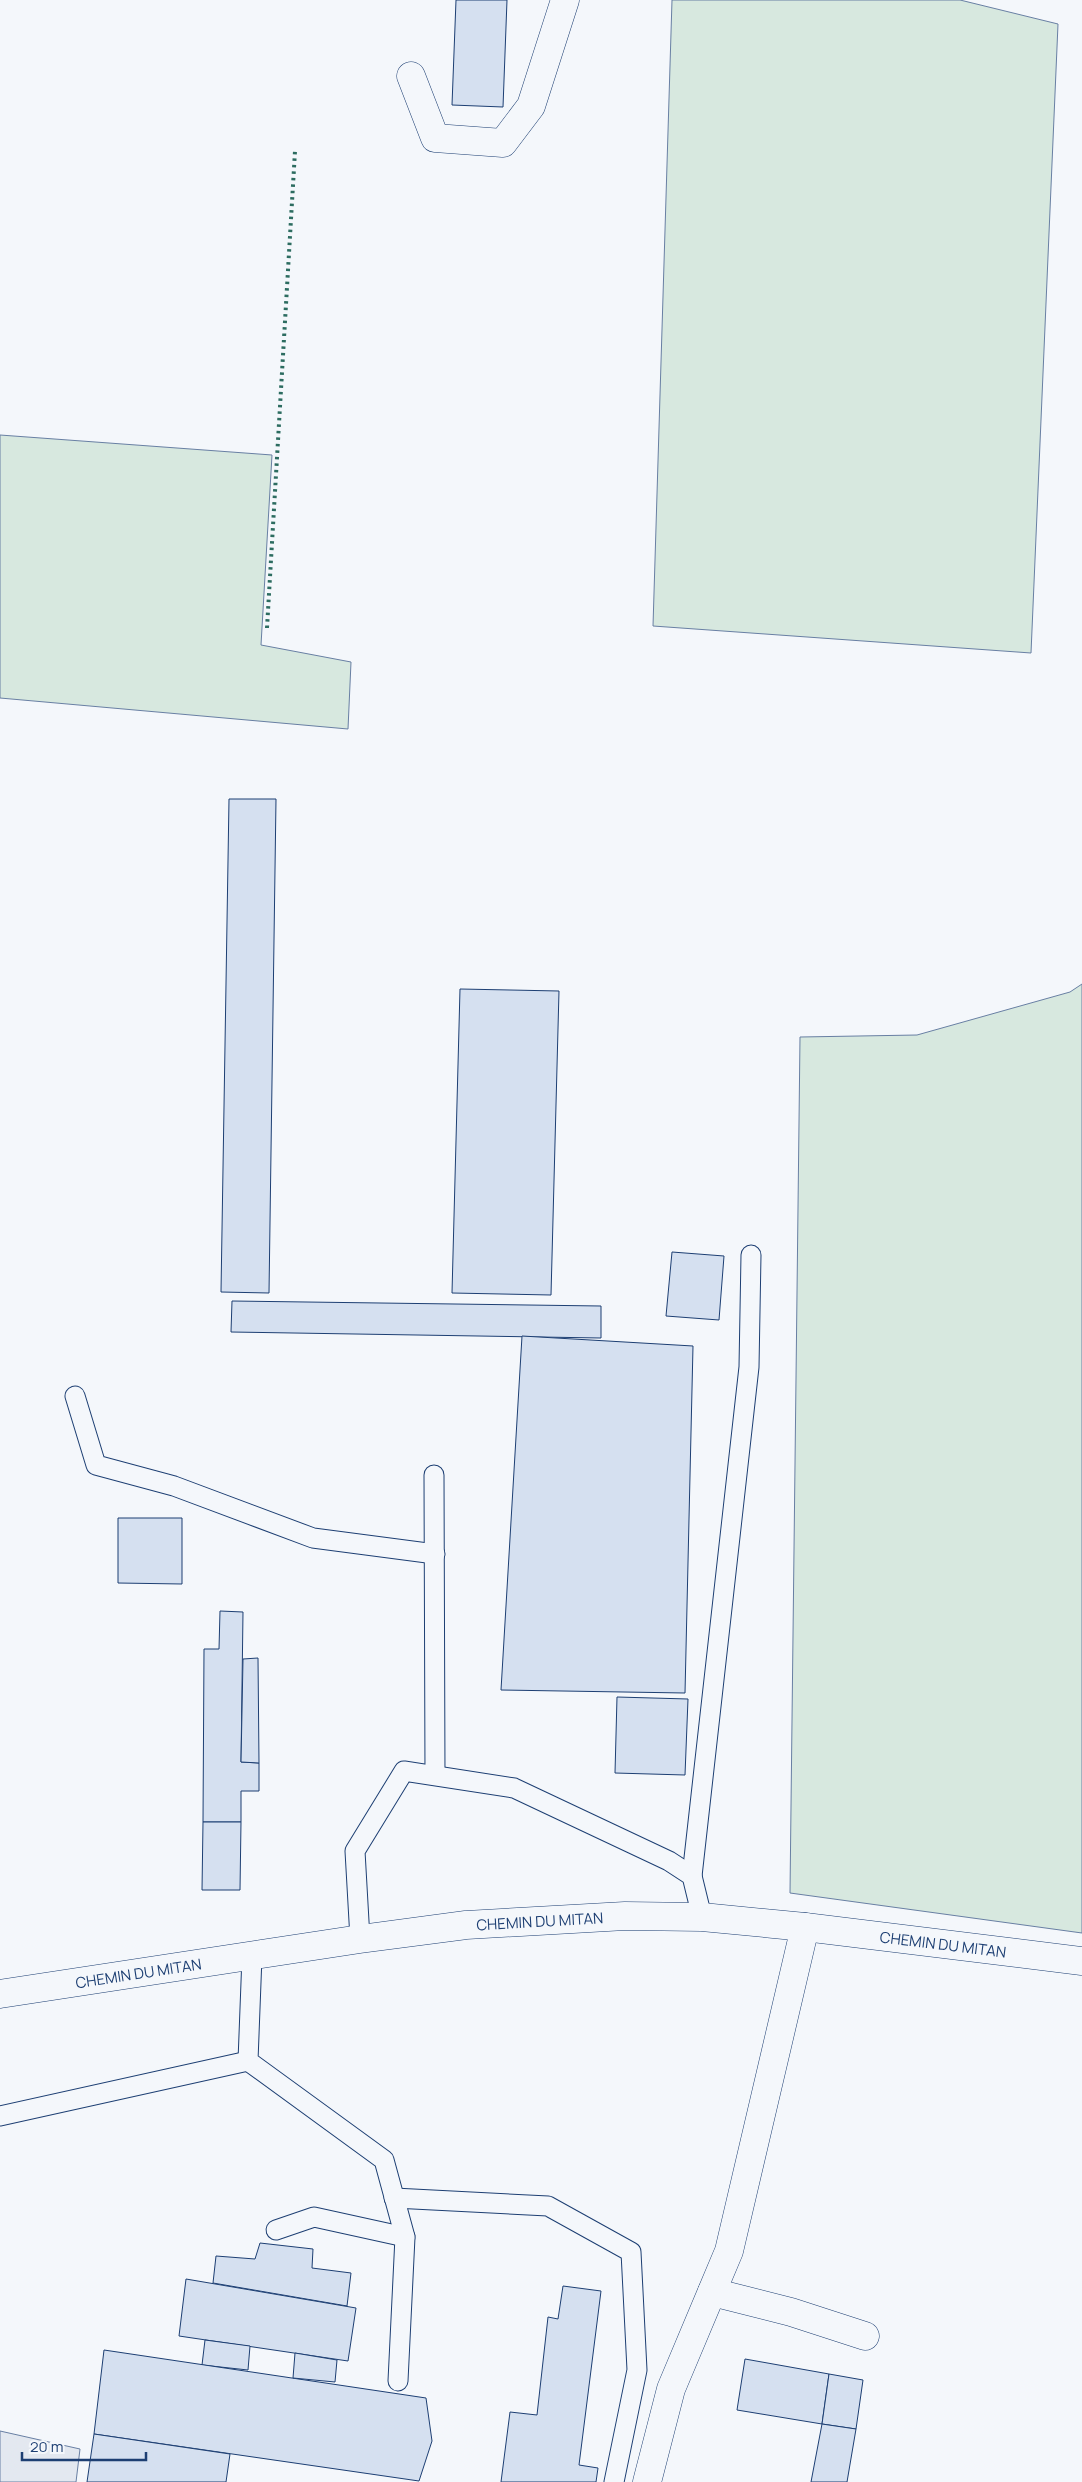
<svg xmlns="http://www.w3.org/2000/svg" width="1082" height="2482" viewBox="0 0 1082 2482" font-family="Manrope,sans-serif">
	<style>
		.green { fill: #d7e8df; stroke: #687fa3 }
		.parking { fill: #e3e8f0; stroke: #687fa3 }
		.building { fill: #d5e0f0; stroke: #1d3f73 }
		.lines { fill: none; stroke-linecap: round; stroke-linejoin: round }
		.lane-casing { stroke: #1d3f73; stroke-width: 21 }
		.street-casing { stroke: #1d3f73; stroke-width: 29 }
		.secondary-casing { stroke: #1d3f73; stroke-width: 29 }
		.lane { stroke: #f4f7fb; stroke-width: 19 }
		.street { stroke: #f4f7fb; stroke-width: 28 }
		.secondary { stroke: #f4f7fb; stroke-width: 28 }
		.hedge { stroke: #2c6c60; stroke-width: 4; stroke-dasharray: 2.5 4; stroke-linecap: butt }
		.labels { text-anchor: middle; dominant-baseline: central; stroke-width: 4; stroke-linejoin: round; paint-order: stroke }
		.street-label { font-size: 15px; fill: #1d3f73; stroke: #f4f7fb }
	</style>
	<rect width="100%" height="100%" fill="#f4f7fb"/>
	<g class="green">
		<path d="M672,0h288l98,24 -27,629 -378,-27z"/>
		<path d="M0,435l272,20 -11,190 90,17 -3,67 -348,-31z"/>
		<path d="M1082,984v949l-292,-40 10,-856 117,-2 153,-43z"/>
	</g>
	<path class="parking" d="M0,2431l80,18 -4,33h-76z"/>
	<g class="building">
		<path d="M456,0h51l-4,107 -51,-2z"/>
		<path d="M229,799h47l-7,494 -48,-1z"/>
		<path d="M460,989l99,2 -8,304 -99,-2z"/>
		<path d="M672,1252l52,4 -5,64 -53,-4z"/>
		<path d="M232,1301l369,5v32l-370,-6z"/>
		<path d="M522,1336l171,10 -8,347 -184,-3z"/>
		<path d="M118,1518h64v66l-64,-1z"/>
		<path d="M220,1611l23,1 -2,150 18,1v28h-18v31h-38l1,-173h15z"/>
		<path d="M258,1658l1,105 -18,-1 2,-103z"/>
		<path d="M617,1697l71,2 -3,76 -70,-2z"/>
		<path d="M203,1822h38l-1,68h-38z"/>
		<path d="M260,2243l53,6 -1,19 39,5 -4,33 -134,-23 3,-27 39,3z"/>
		<path d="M186,2279l170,29 -8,53 -169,-25z"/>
		<path d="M563,2286l38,5 -22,174 19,3 -2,14h-95l9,-70 27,3 11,-98 10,2z"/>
		<path d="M205,2340l45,6 -2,24 -46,-5z"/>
		<path d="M104,2350l322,48 6,43 -13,40 -325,-47z"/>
		<path d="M295,2353l42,7 -2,22 -42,-4z"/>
		<path d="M745,2359l84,15 -7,50 -85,-14z"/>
		<path d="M829,2374l34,6 -7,49 -34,-5z"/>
		<path d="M822,2424l34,5 -9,53h-36z"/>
		<path d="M94,2434l136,20 -4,28h-139z"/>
	</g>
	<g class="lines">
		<g class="lane-casing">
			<g id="lane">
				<path d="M75,1396l21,69 78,21 139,52 122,16"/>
				<path d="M434,1475l1,300"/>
				<path d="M692,1876l57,-509 2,-112"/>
				<path d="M360,1939l-5,-88 49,-80 110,17 155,73 23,15 10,41"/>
				<path d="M252,1956l-4,105 136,99 21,77 -7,144"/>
				<path d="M0,2116l248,-55"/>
				<path d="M394,2198l154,8 83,46 6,118 -23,112"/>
				<path d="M276,2230l38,-13 91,20"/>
			</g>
		</g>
		<g class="street-casing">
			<g id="street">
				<path d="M411,76l24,62 68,5 28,-37 34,-106"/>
				<path d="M712,2292l79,20 74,24"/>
				<path d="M647,2482l24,-93 58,-138 76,-324"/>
			</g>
		</g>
		<g class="secondary-casing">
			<g id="secondary">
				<path id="s1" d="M0,1994l360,-55 106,-14 159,-9 77,1 103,10 277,34"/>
			</g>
		</g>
		<use href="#lane" class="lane"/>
		<use href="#street" class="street"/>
		<use href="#secondary" class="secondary"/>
		<path class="hedge" d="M267,628l28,-477"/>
	</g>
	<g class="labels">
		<g class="street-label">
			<text stroke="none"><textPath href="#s1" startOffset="545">CHEMIN DU MITAN</textPath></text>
			<text stroke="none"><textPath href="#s1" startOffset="950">CHEMIN DU MITAN</textPath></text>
			<text stroke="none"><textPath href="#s1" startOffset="140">CHEMIN DU MITAN</textPath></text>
		</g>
	</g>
	<path d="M22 2452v8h124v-8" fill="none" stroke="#1d3f73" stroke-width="2.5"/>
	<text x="30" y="2452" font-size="15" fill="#1d3f73" stroke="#f4f7fb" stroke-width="4" paint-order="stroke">20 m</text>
</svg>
